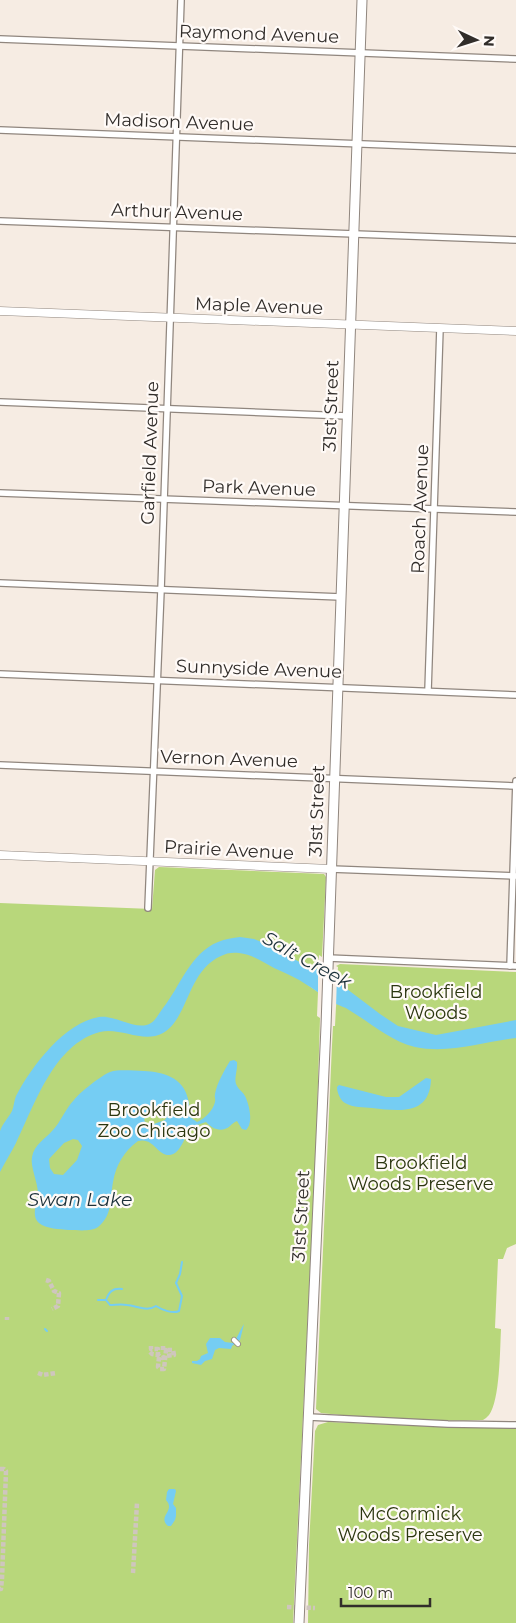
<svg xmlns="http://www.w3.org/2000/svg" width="516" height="1623" viewBox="0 0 516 1623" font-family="Montserrat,sans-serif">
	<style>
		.green { fill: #b8d77b }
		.water { fill: #75cdf3; fill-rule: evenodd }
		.pier { fill: #f6ece3 }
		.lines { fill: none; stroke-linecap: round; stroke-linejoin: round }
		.stream { stroke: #75cdf3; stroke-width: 2 }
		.pedestrian-tunnel { stroke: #cfc6be; stroke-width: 4.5; stroke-dasharray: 4.5 2; stroke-linecap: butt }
		.pedestrian-casing { stroke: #90867e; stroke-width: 6 }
		.minor-casing { stroke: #90867e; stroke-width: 8 }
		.tertiary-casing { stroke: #90867e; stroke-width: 9 }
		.secondary-casing { stroke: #90867e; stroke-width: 11 }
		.pedestrian { stroke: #fff; stroke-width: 4.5 }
		.minor { stroke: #fff; stroke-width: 5.5 }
		.tertiary { stroke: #fff; stroke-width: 8 }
		.secondary { stroke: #fff; stroke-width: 9 }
		.labels { text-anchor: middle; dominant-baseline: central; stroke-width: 4.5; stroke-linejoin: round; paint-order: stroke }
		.street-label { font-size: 18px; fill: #312d2a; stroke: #fffaf7 }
		.park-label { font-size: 18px; fill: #2b360f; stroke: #fffaf7 }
		.water-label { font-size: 19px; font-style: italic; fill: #1c313a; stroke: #fffaf7 }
	</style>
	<rect width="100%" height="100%" fill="#f6ece3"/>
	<g class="green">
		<path d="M159,867l165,7 2,3 -4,80 -3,-2 -1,14 -10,16 10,7 -1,24 3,2 -4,129 -23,476h-293v-720l152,6 3,-39z"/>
		<path d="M340,964l176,8v272l-9,4 -4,11h-5l-3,69 6,1c-1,19 -1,72 -12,86 -2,2 -4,4 -6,5 -54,2 -108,-1 -162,-7l-5,-4 16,-364 1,-19h2l3,-59 -2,-1z"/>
		<path d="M328,1422l115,5 73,1v195h-208l1,-78 6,-114 3,-6z"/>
	</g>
	<g class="water">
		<path d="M240,937l14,2 10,4 45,24 9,2 19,10 6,7 37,28 18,12 38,9 80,-15v18c-33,4 -67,16 -101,9 -25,-6 -44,-24 -66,-37 -4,-3 -9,-4 -13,-6 -10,-5 -19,-13 -29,-19 -10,-7 -22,-12 -33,-17 -11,-6 -23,-14 -35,-15 -6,-1 -13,0 -18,3 -34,15 -32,62 -58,77 -20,11 -42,-6 -63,-1 -46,12 -65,72 -84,111 -5,10 -11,19 -16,29 0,-10 0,-33 0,-41 3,-8 9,-14 12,-20 2,-5 2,-10 4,-15 15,-29 49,-74 83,-79 16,-3 38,15 52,6 5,-3 8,-10 12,-15 17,-21 27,-55 55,-66 7,-3 15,-4 22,-5z"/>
		<path d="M234,1060l3,2c1,8 -4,18 0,24 2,4 6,6 8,10 4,8 9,27 1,34l-4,-1 -5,-8c-3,1 -5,3 -7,5 -8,7 -18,3 -24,-4l-15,5c-6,8 -10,27 -21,28 -13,1 -16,-18 -32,-14 -14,10 -22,24 -25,41 -3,16 0,33 -15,45 -7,5 -21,3 -29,3 -9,-1 -23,-1 -30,-7 -8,-7 -2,-20 -1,-29 0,-12 -8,-27 -6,-37 2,-12 13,-18 20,-26 9,-9 13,-22 22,-31 5,-7 28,-25 36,-28 10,-3 23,-1 34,-1 19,1 39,6 44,28 2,6 1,12 2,18l7,5c7,-3 16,-11 18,-20 1,-3 -1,-5 0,-8 2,-11 9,-23 15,-33zM164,1108l5,1 1,2 -5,9 -14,5 -5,-2 -2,-3c3,-8 13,-10 20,-12zM73,1139l5,1 4,6 -5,14 -14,15 -9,-1 -4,-6 -1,-9 15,-16z"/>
		<path d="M426,1078l5,1c-1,37 -32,32 -59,29 -8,-1 -19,0 -27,-5 -5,-3 -8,-11 -8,-16l2,-2 47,12h13z"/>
		<path d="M244,1324l-4,16 -8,6 -1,3 -12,-1 -4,2 -3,9 -7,2 -4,4 -9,-2v-2h5l3,-2 1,-3 7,-3 -2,-9 4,-6h10l5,4 8,1c5,-6 7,-13 11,-19z"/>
		<path d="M169,1489h6l1,2 -3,13 3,4v8l-1,4 -4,6h-3c-11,-10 8,-15 -2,-26l1,-8z"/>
	</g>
	<path class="pier" d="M318,967l19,9 -1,31 -18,-12z"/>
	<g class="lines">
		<g class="stream">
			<path d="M98,1300h8l4,5c5,0 11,-1 17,0 10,1 20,7 29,1 6,4 17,8 23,5l3,-15 -6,-13 4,-9 2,-12"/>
			<path d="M106,1300c3,-8 6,-12 16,-11"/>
			<path d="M45,1329l2,2"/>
		</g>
		<g class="pedestrian-tunnel">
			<path d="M46,1280l3,1 5,10 5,2 -1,13 -6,3"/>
			<path d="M7,1320v-3"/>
			<path d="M151,1346v3h7v6"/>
			<path d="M150,1352l2,2 6,1 4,3 4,-2 8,-1 -1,-5h-7"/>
			<path d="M159,1357l-1,10 2,2h4l2,-19h-3v-4"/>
			<path d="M38,1373l5,2 13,-2"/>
			<path d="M0,1469h4l2,2 -4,108 -1,10h-1"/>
			<path d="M133,1573l4,-70"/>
			<path d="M287,1607l28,1"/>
		</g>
		<g class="pedestrian-casing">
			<path id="pedestrian" d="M234,1340l4,4"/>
		</g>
		<g class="minor-casing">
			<g id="minor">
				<path d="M0,39l516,20"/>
				<path d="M0,130l516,20"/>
				<path d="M0,221l516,19"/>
				<path d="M0,402l347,14"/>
				<path d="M0,493l516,19"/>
				<path d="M0,583l341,14"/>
				<path d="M0,674l516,21"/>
				<path d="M428,691l12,-363"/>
				<path d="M0,765l516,21"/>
				<path d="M331,869l185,7"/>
				<path d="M148,908l13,-318 20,-590"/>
				<path d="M328,958l188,8"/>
				<path d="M510,966l6,-185"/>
				<path d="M309,1417l139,7 68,1"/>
			</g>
		</g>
		<g class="tertiary-casing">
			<g id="tertiary">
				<path d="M0,311l516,20"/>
				<path d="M0,855l331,14"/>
			</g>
		</g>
		<g class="secondary-casing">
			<path id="secondary" d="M299,1623l27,-597 36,-1026"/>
		</g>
		<use href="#pedestrian" class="pedestrian"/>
		<use href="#minor" class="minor"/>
		<use href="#tertiary" class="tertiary"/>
		<use href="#secondary" class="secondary"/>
	</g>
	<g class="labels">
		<g class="street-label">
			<text transform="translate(259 34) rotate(2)">Raymond Avenue</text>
			<text transform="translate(179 122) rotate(2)">Madison Avenue</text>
			<text transform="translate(177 212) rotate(2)">Arthur Avenue</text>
			<text transform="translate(259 306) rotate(2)">Maple Avenue</text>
			<text transform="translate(331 406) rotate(-88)">31st Street</text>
			<text transform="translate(150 453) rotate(-88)">Garfield Avenue</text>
			<text transform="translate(259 488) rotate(2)">Park Avenue</text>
			<text transform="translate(420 509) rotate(-88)">Roach Avenue</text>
			<text transform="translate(259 669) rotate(2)">Sunnyside Avenue</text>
			<text transform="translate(229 759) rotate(2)">Vernon Avenue</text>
			<text transform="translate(317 811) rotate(-88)">31st Street</text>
			<text transform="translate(229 850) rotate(3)">Prairie Avenue</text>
			<text transform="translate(301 1216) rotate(-87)">31st Street</text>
		</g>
		<g class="park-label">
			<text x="436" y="992">Brookfield<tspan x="436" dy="21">Woods</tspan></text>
			<text x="154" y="1110">Brookfield<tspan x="154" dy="21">Zoo Chicago</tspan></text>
			<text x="421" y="1163">Brookfield<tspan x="421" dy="21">Woods Preserve</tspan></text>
			<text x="410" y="1514">McCormick<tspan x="410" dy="21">Woods Preserve</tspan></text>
		</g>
		<g class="water-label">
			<text transform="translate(307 960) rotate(29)">Salt Creek</text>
			<text x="80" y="1199">Swan Lake</text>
		</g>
	</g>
	<g transform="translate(476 40) rotate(94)" stroke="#fffaf7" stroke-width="4" paint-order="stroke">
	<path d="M0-4L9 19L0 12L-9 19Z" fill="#312d2a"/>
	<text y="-8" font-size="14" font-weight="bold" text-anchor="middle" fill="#312d2a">N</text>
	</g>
	<path d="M341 1598v8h89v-8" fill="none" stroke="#312d2a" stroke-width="2.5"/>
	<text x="348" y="1598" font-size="15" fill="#312d2a" stroke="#fffaf7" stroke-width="4" paint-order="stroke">100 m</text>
</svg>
